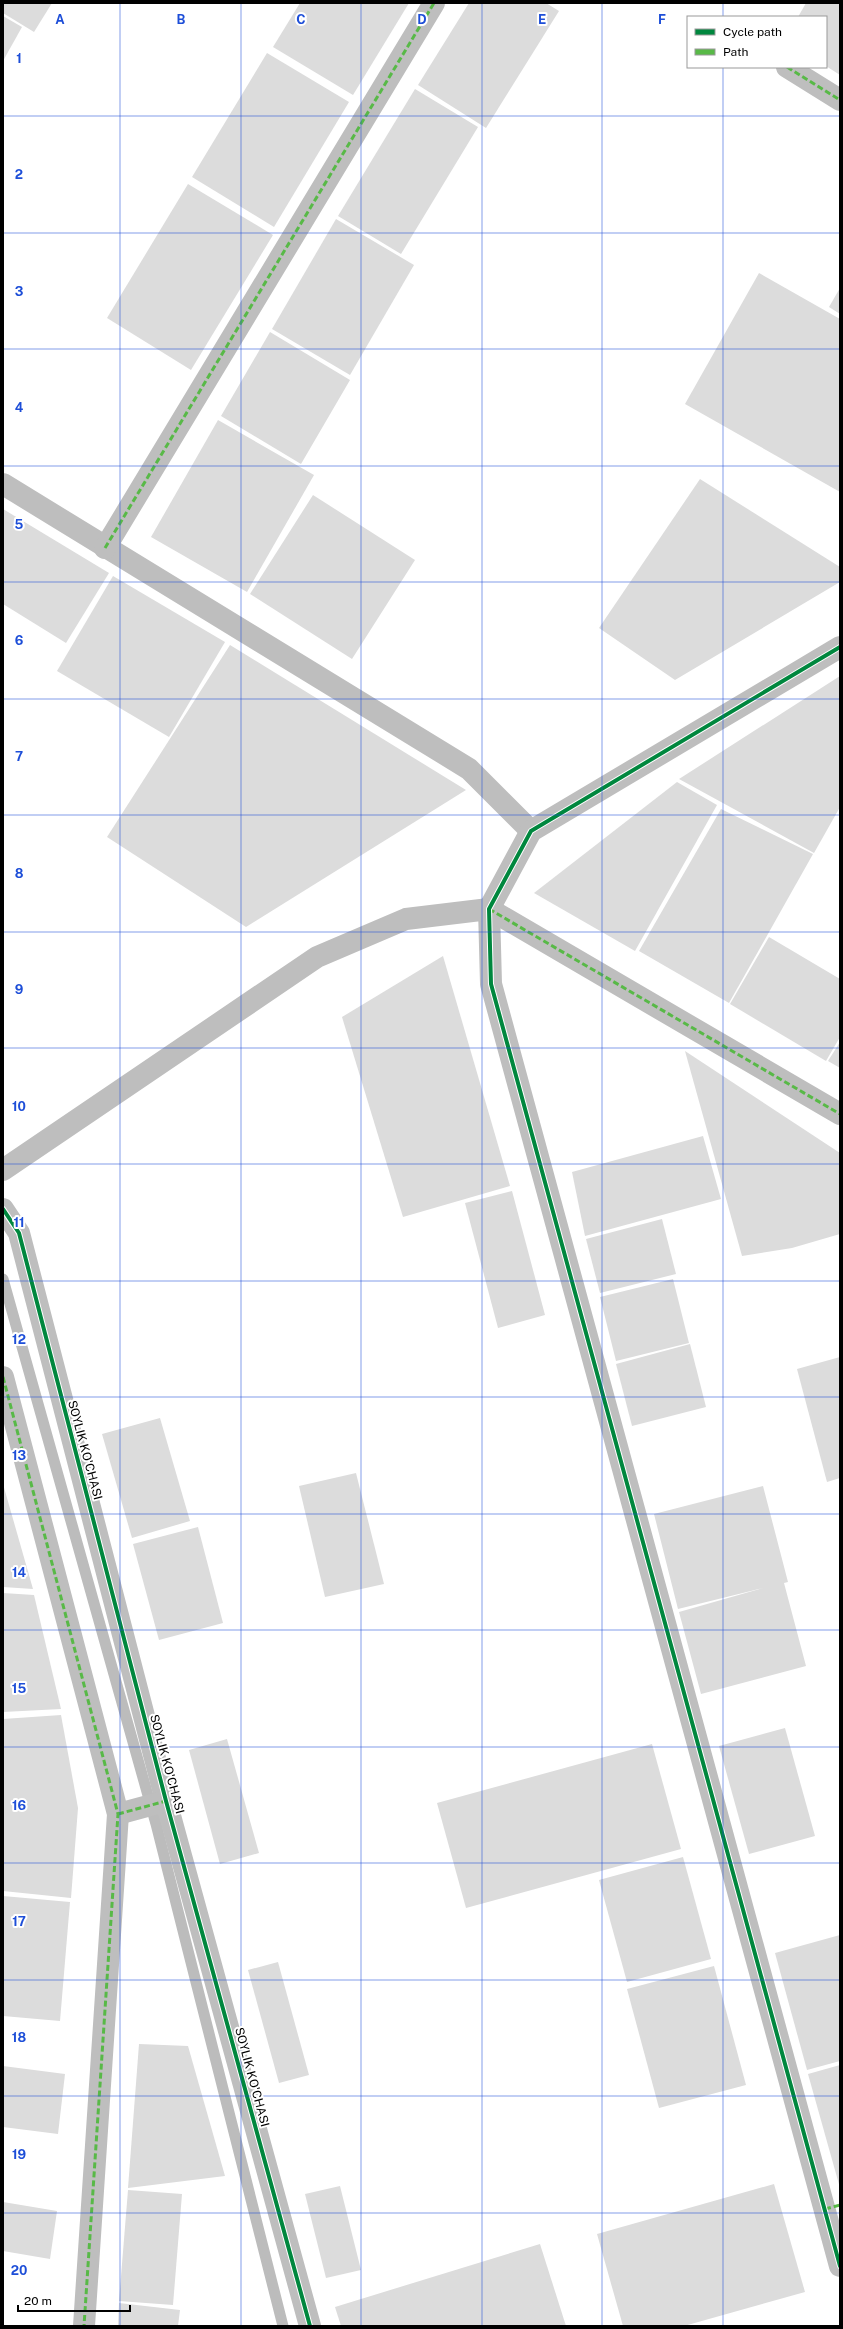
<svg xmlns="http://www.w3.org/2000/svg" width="843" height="2329" viewBox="0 0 843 2329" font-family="'Public Sans',sans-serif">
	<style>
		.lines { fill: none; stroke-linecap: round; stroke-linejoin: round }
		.stream { stroke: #bcbcbc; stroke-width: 11 }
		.building { fill: #dcdcdc }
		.minor { stroke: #bebebe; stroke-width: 22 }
		.quiet { stroke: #58b947; stroke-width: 3; stroke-dasharray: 6 3; stroke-linecap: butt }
		.cycleway-casing { stroke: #fff; stroke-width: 6 }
		.cycleway { stroke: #00873e; stroke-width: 4 }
		.grid { fill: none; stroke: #1d4ed8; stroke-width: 1; stroke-opacity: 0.55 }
		.labels { text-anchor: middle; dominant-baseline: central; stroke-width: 4; stroke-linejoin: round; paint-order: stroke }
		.street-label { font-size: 12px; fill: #000; stroke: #fff }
		.grid-label { font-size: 13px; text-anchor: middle; font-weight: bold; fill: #1d4ed8; stroke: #fff; stroke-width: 4; stroke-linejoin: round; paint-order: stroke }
	</style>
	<rect width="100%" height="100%" fill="#fff"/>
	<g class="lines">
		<path class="stream" d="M3,1279l153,545 127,502"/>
	</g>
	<g class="building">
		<path d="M3,3h49l-18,29 -31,-19z"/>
		<path d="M300,3h109l-56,92 -80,-48z"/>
		<path d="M469,3h77l13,8 -73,117 -68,-43z"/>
		<path d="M806,3h34v72l-14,-9v-49h-28z"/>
		<path d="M3,16l19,11 -19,34z"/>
		<path d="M267,53l82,49 -75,125 -82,-50z"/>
		<path d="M415,89l63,38 -77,127 -63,-38z"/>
		<path d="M188,184l85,51 -82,135 -84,-52z"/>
		<path d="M336,219l78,46 -64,110 -78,-46z"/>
		<path d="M759,273l81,46v173l-155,-88z"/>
		<path d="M840,288v26l-11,-7z"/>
		<path d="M270,332l80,48 -49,84 -80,-48z"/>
		<path d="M218,420l96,55 -67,117 -96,-55z"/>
		<path d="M700,479l140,88v15l-165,98 -76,-52z"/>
		<path d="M313,495l102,65 -63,99 -102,-65z"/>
		<path d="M3,509l106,64 -43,70 -63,-39z"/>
		<path d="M113,576l112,66 -56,95 -112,-66z"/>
		<path d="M230,645l236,145 -220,137 -139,-90z"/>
		<path d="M840,676v131l-26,46 -135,-74z"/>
		<path d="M677,782l40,23 -82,146 -101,-58z"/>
		<path d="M721,809l92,45 -84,149 -90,-52z"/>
		<path d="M769,937l71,42v58l-14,24 -96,-57z"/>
		<path d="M443,956l67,230 -107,31 -61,-200z"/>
		<path d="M840,1042v26l-12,-7z"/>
		<path d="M685,1051l155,102v81l-48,14 -50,8z"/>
		<path d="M703,1136l18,63 -136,37 -13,-64z"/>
		<path d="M512,1191l33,124 -47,13 -33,-125z"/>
		<path d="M662,1219l14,55 -76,19 -14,-54z"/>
		<path d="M673,1279l16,64 -73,18 -16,-64z"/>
		<path d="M690,1344l16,63 -74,19 -16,-62z"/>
		<path d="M840,1357v121l-13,4 -30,-113z"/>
		<path d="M160,1418l30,103 -58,17 -30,-104z"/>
		<path d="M356,1473l28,111 -59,13 -26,-111z"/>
		<path d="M3,1484l30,105 -30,-2z"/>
		<path d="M763,1486l25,96 -4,1 22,83 -105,28 -22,-82 84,-24 -85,21 -24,-95z"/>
		<path d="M198,1527l25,96 -64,17 -26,-96z"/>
		<path d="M3,1593l31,2 27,114 -58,3z"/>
		<path d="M61,1715l17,93 -7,90 -68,-7v-172z"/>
		<path d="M785,1728l30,108 -66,18 -30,-108z"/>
		<path d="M227,1739l32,114 -39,11 -31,-114z"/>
		<path d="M652,1744l29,105 -215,59 -29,-105z"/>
		<path d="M683,1857l28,102 -84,23 -28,-102z"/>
		<path d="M3,1896l67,6 -10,119 -57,-5z"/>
		<path d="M840,1935v126l-33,9 -32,-117z"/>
		<path d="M278,1962l31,113 -30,8 -31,-113z"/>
		<path d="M714,1966l32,119 -87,23 -32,-119z"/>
		<path d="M139,2044l49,2 37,130 -97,12z"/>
		<path d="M840,2065v123l-32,-114z"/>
		<path d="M3,2066l62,8 -7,60 -55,-7z"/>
		<path d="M774,2184l31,108 -121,34h-61l-26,-92z"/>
		<path d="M340,2186l21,84 -35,8 -21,-84z"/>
		<path d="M128,2190l54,4 -9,111 -54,-4z"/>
		<path d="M3,2202l54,9 -7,48 -47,-8z"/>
		<path d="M540,2244l26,82h-225l-6,-19z"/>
		<path d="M119,2303l61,7 -2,16h-60z"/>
	</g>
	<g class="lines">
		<g class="minor">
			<path d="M787,67l53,33"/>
			<path d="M3,484l466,285 62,62"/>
			<path d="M105,548l329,-545"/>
			<path d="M840,647l-309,184 -42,78 2,75 349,1282"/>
			<path d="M3,1170l314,-213 89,-38 83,-10 351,205"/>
			<path d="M3,1209l16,24 147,568 144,525"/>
			<path d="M3,1377l115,437 -34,512"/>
			<path d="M118,1814l48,-13"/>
		</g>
		<g class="quiet">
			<path d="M787,67l53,33"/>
			<path d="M105,548l329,-545"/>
			<path d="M489,909l351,205"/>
			<path d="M3,1377l115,437 -34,512"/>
			<path d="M118,1814l48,-13"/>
			<path d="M825,2209l15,-4"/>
		</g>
		<g class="cycleway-casing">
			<g id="cycleway">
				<path d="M840,647l-309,184 -42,78 2,75 349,1282"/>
				<path d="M3,1209l16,24 147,568 144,525"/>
			</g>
		</g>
		<use href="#cycleway" class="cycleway"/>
	</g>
	<path class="grid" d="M120,3v2323M241,3v2323M361,3v2323M482,3v2323M602,3v2323M723,3v14M723,67v2259M3,116h837M3,233h837M3,349h837M3,466h837M3,582h837M3,699h837M3,815h837M3,932h837M3,1048h837M3,1164h837M3,1281h837M3,1397h837M3,1514h837M3,1630h837M3,1747h837M3,1863h837M3,1980h837M3,2096h837M3,2213h837"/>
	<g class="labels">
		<g class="street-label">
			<text transform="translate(85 1450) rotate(75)">SOYLIK KO'CHASI</text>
			<text transform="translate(167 1764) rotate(75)">SOYLIK KO'CHASI</text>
			<text transform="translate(252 2077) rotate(75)">SOYLIK KO'CHASI</text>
		</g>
	</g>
	<g class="grid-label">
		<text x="60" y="24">A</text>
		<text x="181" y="24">B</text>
		<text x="301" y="24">C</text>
		<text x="422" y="24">D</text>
		<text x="542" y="24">E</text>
		<text x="662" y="24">F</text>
		<text x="19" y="63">1</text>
		<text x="19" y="179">2</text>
		<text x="19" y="296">3</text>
		<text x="19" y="412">4</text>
		<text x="19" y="529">5</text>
		<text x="19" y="645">6</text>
		<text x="19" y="761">7</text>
		<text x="19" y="878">8</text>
		<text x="19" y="994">9</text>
		<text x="19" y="1111">10</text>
		<text x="19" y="1227">11</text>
		<text x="19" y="1344">12</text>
		<text x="19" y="1460">13</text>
		<text x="19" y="1577">14</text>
		<text x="19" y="1693">15</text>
		<text x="19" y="1810">16</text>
		<text x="19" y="1926">17</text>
		<text x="19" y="2042">18</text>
		<text x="19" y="2159">19</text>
		<text x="19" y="2275">20</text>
	</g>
	<rect width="843" height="2329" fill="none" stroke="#000000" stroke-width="8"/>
	<rect x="687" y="16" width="140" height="52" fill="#ffffff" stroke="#999999"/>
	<rect x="695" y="29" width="20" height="6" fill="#00873e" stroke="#999999"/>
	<text x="723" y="36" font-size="12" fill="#000000">Cycle path</text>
	<rect x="695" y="49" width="20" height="6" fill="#58b947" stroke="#999999"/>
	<text x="723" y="56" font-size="12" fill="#000000">Path</text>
	<path d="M18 2305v6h112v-6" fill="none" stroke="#000000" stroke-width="2"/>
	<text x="24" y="2305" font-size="12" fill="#000000" stroke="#ffffff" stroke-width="3" paint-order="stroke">20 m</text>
</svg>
